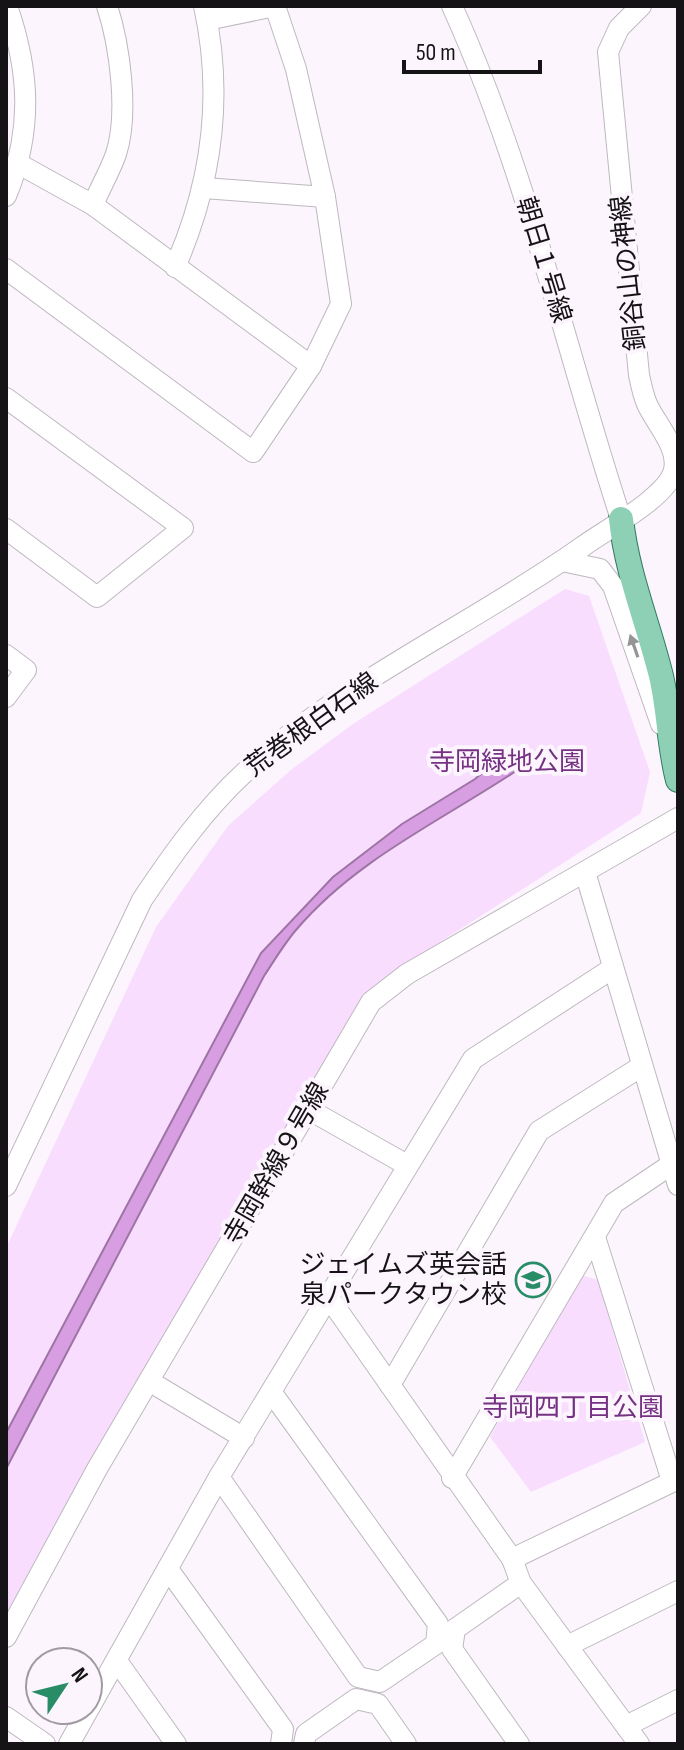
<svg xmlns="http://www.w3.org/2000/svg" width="684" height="1750" viewBox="0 0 684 1750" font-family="'Sofia Sans Condensed','Noto Sans JP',sans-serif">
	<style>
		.green { fill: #f8ddfe }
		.water { fill: #d79ee2; stroke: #9d74a4; stroke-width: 2 }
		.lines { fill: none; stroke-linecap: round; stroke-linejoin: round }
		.minor-casing { stroke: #beb8bf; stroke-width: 22 }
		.major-casing { stroke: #327a5e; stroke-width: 26 }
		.minor { stroke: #fff; stroke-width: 20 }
		.major { stroke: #8ed0b6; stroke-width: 24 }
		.oneway { fill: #969596 }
		.labels { text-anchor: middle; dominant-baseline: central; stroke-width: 8; stroke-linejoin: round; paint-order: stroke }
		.street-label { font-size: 26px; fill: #151315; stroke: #fcf5fd }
		.park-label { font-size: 26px; fill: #753283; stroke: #fcf5fd }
		.poi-label { font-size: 26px; fill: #151315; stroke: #fcf5fd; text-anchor: end }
	</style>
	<rect width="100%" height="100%" fill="#fcf5fd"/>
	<g class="green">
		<path d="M565,589l24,7 61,176 -9,41 -232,149 -44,36 -359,616v-366l150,-321 72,-101 64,-57 61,-45z"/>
		<path d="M581,1275l17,5 47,162 -114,50 -41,-55z"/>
	</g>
	<path class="water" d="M498,750l21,19c-76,51 -163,90 -223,161 -12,14 -22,31 -32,46l-258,493v-36l255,-480 72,-76 69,-53 73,-45 18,-15z"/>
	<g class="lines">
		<g class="minor-casing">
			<g id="minor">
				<path d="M452,6c75,165 113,342 169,513"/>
				<path d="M19,164l74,41 218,161"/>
				<path d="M204,188l121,9"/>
				<path d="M6,196c27,-65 24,-124 1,-190"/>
				<path d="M93,205c7,-17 17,-34 23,-51 13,-40 4,-108 -9,-148"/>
				<path d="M175,267c37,-84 49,-170 29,-261"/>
				<path d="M6,269l247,183 58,-86 30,-62 -16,-107 -29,-128 -21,-63 -68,14"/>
				<path d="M6,398l177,130 -86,69 -91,-68"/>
				<path d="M562,561l38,8 13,17 48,138"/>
				<path d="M6,655l20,15 -20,27"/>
				<path d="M585,872l93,313"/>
				<path d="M308,1109l99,56"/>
				<path d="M6,1186l136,-286c30,-45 62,-90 102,-127 95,-89 231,-150 338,-226 23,-17 86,-50 92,-77 5,-23 -18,-46 -27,-66 -4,-9 -6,-20 -8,-29l-31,-323 11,-24 22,-22"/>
				<path d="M595,1237l77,244"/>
				<path d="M327,1295l185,264 9,24 118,161"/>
				<path d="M149,1381l95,57"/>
				<path d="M390,1385l149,-254 103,-65"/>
				<path d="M219,1477l139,200 22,5 56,-38 2,-20 -166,-231"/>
				<path d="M452,1478l162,-275 58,-39"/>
				<path d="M512,1559l166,-80"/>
				<path d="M168,1569l115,160 -2,15"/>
				<path d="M6,1637l91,-168 274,-467 36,-28 271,-156"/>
				<path d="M567,1646l111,-55"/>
				<path d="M117,1661l59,83"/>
				<path d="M6,1717l39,27"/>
				<path d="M626,1726l52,-26"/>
				<path d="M69,1744l150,-267 254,-418 140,-91"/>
				<path d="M304,1744l2,-10 50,-35 22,5 28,40"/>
				<path d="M519,1744l-67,-95 3,-20 66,-46"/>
			</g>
		</g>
		<g class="major-casing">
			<path id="major" d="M621,519c6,55 27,104 40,157 8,34 8,70 17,104"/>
		</g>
		<use href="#minor" class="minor"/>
		<use href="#major" class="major"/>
	</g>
	<defs><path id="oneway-solid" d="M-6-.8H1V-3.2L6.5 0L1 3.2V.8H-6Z" transform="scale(2)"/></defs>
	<use class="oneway" href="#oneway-solid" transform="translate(634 646) rotate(-109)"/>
	<defs>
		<g id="school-ring" transform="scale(1.8)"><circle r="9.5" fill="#fcf5fd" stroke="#288c67" stroke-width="1.5"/><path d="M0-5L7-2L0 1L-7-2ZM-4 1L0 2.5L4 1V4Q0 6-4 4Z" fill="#288c67"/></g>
	</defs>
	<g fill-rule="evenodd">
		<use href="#school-ring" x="533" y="1280"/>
	</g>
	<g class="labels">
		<g class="street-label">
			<text transform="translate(543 260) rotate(73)">朝日１号線</text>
			<text transform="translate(629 273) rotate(-96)">銅谷山の神線</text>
			<text transform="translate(312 725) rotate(-36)">荒巻根白石線</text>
			<text transform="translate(277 1164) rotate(-60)">寺岡幹線９号線</text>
		</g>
		<g class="park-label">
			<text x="507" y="762">寺岡緑地公園</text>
			<text x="573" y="1408">寺岡四丁目公園</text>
		</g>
		<g class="poi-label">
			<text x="507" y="1265">ジェイムズ英会話<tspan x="507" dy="30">泉パークタウン校</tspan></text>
		</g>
	</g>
	<rect width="684" height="1750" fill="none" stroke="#151315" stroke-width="16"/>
	<g transform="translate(64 1686) rotate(55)"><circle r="38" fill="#fcf5fd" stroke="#a09ba0" stroke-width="2"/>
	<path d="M0-6L14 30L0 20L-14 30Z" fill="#288c67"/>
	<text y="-12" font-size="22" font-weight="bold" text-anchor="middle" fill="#151315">N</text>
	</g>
	<path d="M404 60v12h136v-12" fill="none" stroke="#151315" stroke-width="4"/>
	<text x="416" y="60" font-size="24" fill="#151315" stroke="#fcf5fd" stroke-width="6" paint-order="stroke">50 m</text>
</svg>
